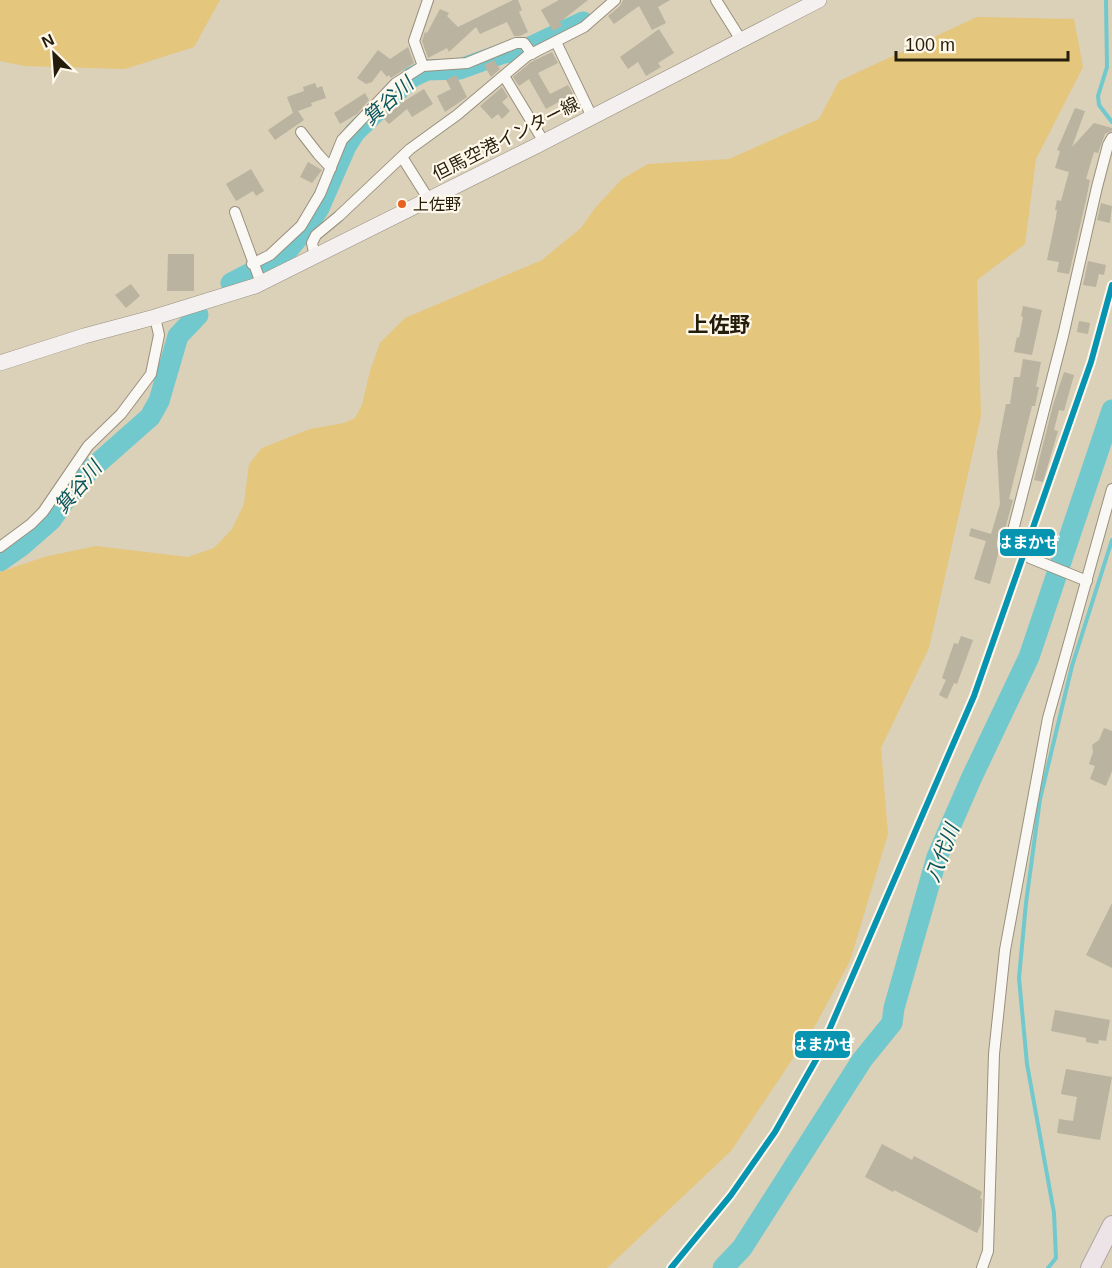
<svg xmlns="http://www.w3.org/2000/svg" width="1112" height="1268" viewBox="0 0 1112 1268" font-family="Helvetica,'Noto Sans JP',sans-serif">
	<style>
		.green { fill: #e4c67c }
		.lines { fill: none; stroke-linecap: round; stroke-linejoin: round }
		.stream { stroke: #71c9cd; stroke-width: 4 }
		.river { stroke: #71c9cd; stroke-width: 21 }
		.building { fill: #b9b3a0 }
		.minor-casing { stroke: #98907e; stroke-width: 12 }
		.secondary-casing { stroke: #98907e; stroke-width: 16 }
		.trunk-casing { stroke: #b2a5a1; stroke-width: 20 }
		.minor { stroke: #faf8f4; stroke-width: 10 }
		.secondary { stroke: #f4f0ef; stroke-width: 15 }
		.trunk { stroke: #ece4e6; stroke-width: 18 }
		.rail-1-casing { stroke: #fff8eb; stroke-width: 10 }
		.rail-1 { stroke: #0694b1; stroke-width: 6 }
		.bus-dot { fill: #e86121; stroke: #fff8eb; stroke-width: 2 }
		.labels { text-anchor: middle; dominant-baseline: central; stroke-width: 4.5; stroke-linejoin: round; paint-order: stroke }
		.bus-label { font-size: 16px; fill: #251d0c; stroke: #fff8eb; text-anchor: start }
		.street-label { font-size: 18px; fill: #251d0c; stroke: #fff8eb }
		.water-label { font-size: 20px; font-style: italic; fill: #08565e; stroke: #fff8eb }
		.quarter-label { font-size: 21px; font-weight: bold; fill: #251d0c; stroke: #fff8eb }
		.line-badge { stroke: #fff8eb; stroke-width: 2 }
		.badge-label { font-size: 16px; text-anchor: middle; font-weight: bold; fill: #fff }
	</style>
	<rect width="100%" height="100%" fill="#dbd0b8"/>
	<g class="green">
		<path d="M0,0h220l-26,47 -69,22 -100,-3 -25,-5z"/>
		<path d="M977,17l97,2 9,48 -47,92 -11,85 -48,36 4,136 -52,232 -48,100 7,86 -38,127 -34,63 -85,127 -124,117h-607v-696l44,-15 52,-11 92,11 26,-9 18,-19 12,-25 5,-40 13,-16 48,-19 34,-6 11,-5 7,-13 8,-34 10,-28 25,-25 137,-58 39,-32 14,-20 27,-29 26,-15 81,-5 90,-40 20,-38z"/>
	</g>
	<g class="lines">
		<g class="stream">
			<path d="M1106,0l1,67 -9,29 1,9 13,17"/>
			<path d="M1048,1268l8,-10 -2,-45 -27,-149 -8,-86 7,-75 14,-104 32,-133 40,-126"/>
		</g>
		<g class="river">
			<path d="M231,283l51,-26 20,-24 17,-25 27,-62 9,-14 57,-55 15,-7 33,-1 44,-16 20,-3 59,-28"/>
			<path d="M0,561l20,-14 31,-27 26,-37 13,-13 60,-53 9,-16 19,-65 20,-21"/>
			<path d="M723,1268l19,-20 120,-188 30,-37 2,-15 43,-151 34,-78 58,-122 83,-247"/>
		</g>
	</g>
	<g class="building">
		<path d="M513,0h5l4,10 -3,2 9,20 -8,4h-6l-7,-14 -27,12 -4,-7 -27,25 -2,-4 -19,10 -6,-17 3,-9 2,1 13,-24 9,4 -2,3 11,11z"/>
		<path d="M559,0h29l-28,22 2,4 -9,5 -12,-21z"/>
		<path d="M623,0h47l-12,7 8,16 -14,7 -13,-24 -25,18 -6,-8 12,-10z"/>
		<path d="M659,29l15,24 -16,10 3,4 -15,9 -8,-14 -10,7 -8,-12z"/>
		<path d="M408,47l6,16 -23,15 -2,-3 -2,2 -6,-7 -9,12 -6,2 -9,-6 21,-28 12,9z"/>
		<path d="M552,52l6,11 -20,10 12,21 18,-9 5,9 -27,15 -17,-30 -10,7 -6,-9 18,-15z"/>
		<path d="M494,60l6,9 -9,8 -7,-12z"/>
		<path d="M456,75l11,22 -22,15 -8,-16 14,-7 -5,-9z"/>
		<path d="M315,83l2,5 5,-2 4,12 -15,5 1,3 -14,5 6,9 -29,20 -7,-10 25,-17 -6,-16 17,-6 -1,-4z"/>
		<path d="M502,87l6,10 -6,5 8,9 -8,8 -4,-5 -6,5 -12,-13z"/>
		<path d="M424,89l9,15 -21,13 -5,-8 -18,15 -9,-9 15,-13 3,3z"/>
		<path d="M365,93l4,7 -12,14 -17,10 -6,-11z"/>
		<path d="M1075,108l10,3 -13,36 22,-24 18,5v3l-7,3 -7,19 -4,-1 -8,27 4,1 -4,20 -17,74 -12,-2 2,-10 -12,-2 9,-43 1,-7h-2l2,-10 4,1 8,-29 -14,-4 5,-17 -3,-1z"/>
		<path d="M308,162l14,8 -10,13 -12,-6z"/>
		<path d="M251,169l13,22 -8,5 -3,-5 -17,10 -10,-17z"/>
		<path d="M1101,203l11,3 -2,17 -13,-3z"/>
		<path d="M168,254h26v37h-27z"/>
		<path d="M1088,261l18,4 -2,10 -5,-1 -3,13 -13,-2z"/>
		<path d="M131,284l9,12 -14,12 -11,-13z"/>
		<path d="M1023,306l19,4 -10,45 -18,-3 3,-15 2,1 4,-21 -2,-1z"/>
		<path d="M1079,321l11,2 -2,11 -11,-2z"/>
		<path d="M1023,359l18,3 -5,25h3l-4,19h-3l-23,93 4,1 -23,84 -16,-5 12,-38 -17,-5 2,-8 20,6 9,-30 -3,-52 3,-17 6,-31h4l4,-27h6z"/>
		<path d="M1064,372l10,3 -10,36 -5,-1 -5,20 4,1 -15,51 -9,-2 19,-75z"/>
		<path d="M961,636l12,4 -16,44 -3,-1 -7,16 -8,-4 7,-15 -4,-2 12,-35 4,1z"/>
		<path d="M1104,728l8,3v40l-6,15 -16,-7 5,-13 -6,-2 4,-12 -1,-7 7,-5z"/>
		<path d="M1112,903v65l-26,-13z"/>
		<path d="M1055,1010l55,10 -4,21 -7,-1 -1,4 -12,-2v-4l-35,-7z"/>
		<path d="M1066,1069l46,8 -12,63 -43,-7 2,-14 14,2 4,-24 -16,-3z"/>
		<path d="M882,1144l30,16 2,-4 68,36 -2,6 2,1 -1,25 -4,9 -83,-43 -1,2 -28,-15z"/>
	</g>
	<g class="lines">
		<g class="minor-casing">
			<g id="minor">
				<path d="M716,0l25,40"/>
				<path d="M556,42l36,75"/>
				<path d="M423,66l-9,-25 14,-41"/>
				<path d="M504,76l40,66"/>
				<path d="M301,132l17,22 13,14"/>
				<path d="M402,157l27,43"/>
				<path d="M235,212l26,71"/>
				<path d="M315,257l-3,-14 4,-8 23,-19 71,-67 47,-34 70,-59 57,-29 31,-27"/>
				<path d="M252,264l18,-9 31,-29 19,-32 22,-54 54,-57 27,-17 44,-3 49,-20h8l8,11"/>
				<path d="M0,547l31,-23 12,-12 45,-66 33,-32 30,-40 8,-39 -4,-18"/>
				<path d="M1087,581l-57,-23 -21,-12 54,-210 34,-149 11,-42 4,-7"/>
				<path d="M982,1268l6,-17 6,-197 11,-104 43,-232 64,-229"/>
			</g>
		</g>
		<g class="secondary-casing">
			<path id="secondary" d="M0,363l84,-27 71,-19 100,-31 281,-140 283,-146"/>
		</g>
		<g class="trunk-casing">
			<path id="trunk" d="M1090,1268l22,-43"/>
		</g>
		<use href="#minor" class="minor"/>
		<use href="#secondary" class="secondary"/>
		<use href="#trunk" class="trunk"/>
		<g class="rail-1-casing">
			<path id="rail-1" d="M671,1268l60,-73 44,-63 42,-74 157,-362 117,-334 21,-77"/>
		</g>
		<use href="#rail-1" class="rail-1"/>
	</g>
	<circle class="bus-dot" cx="402" cy="204" r="5"/>
	<g class="labels">
		<g class="bus-label">
			<text x="413" y="204">上佐野</text>
		</g>
		<g class="street-label">
			<text transform="translate(506 139) rotate(-27)">但馬空港インター線</text>
		</g>
		<g class="water-label">
			<text transform="translate(388 101) rotate(-42)">箕谷川</text>
			<text transform="translate(78 487) rotate(-50)">箕谷川</text>
			<text transform="translate(942 853) rotate(-69)">八代川</text>
		</g>
		<g class="quarter-label">
			<text x="719" y="324">上佐野</text>
		</g>
	</g>
	<g class="line-badge">
		<rect x="999" y="528" width="57" height="29" rx="6" fill="#0694b1"/>
		<rect x="794" y="1030" width="57" height="29" rx="6" fill="#0694b1"/>
	</g>
	<g class="badge-label">
		<text x="1028" y="548">はまかぜ</text>
		<text x="823" y="1050">はまかぜ</text>
	</g>
	<g transform="translate(54 54) rotate(335)" stroke="#fff8eb" stroke-width="4.5" paint-order="stroke">
	<path d="M0-4.5L10 22L0 15L-10 22Z" fill="#251d0c"/>
	<text y="-9" font-size="16" font-weight="bold" text-anchor="middle" fill="#251d0c">N</text>
	</g>
	<path d="M896 51v9h172v-9" fill="none" stroke="#251d0c" stroke-width="3"/>
	<text x="905" y="51" font-size="18" fill="#251d0c" stroke="#fff8eb" stroke-width="4.5" paint-order="stroke">100 m</text>
</svg>
